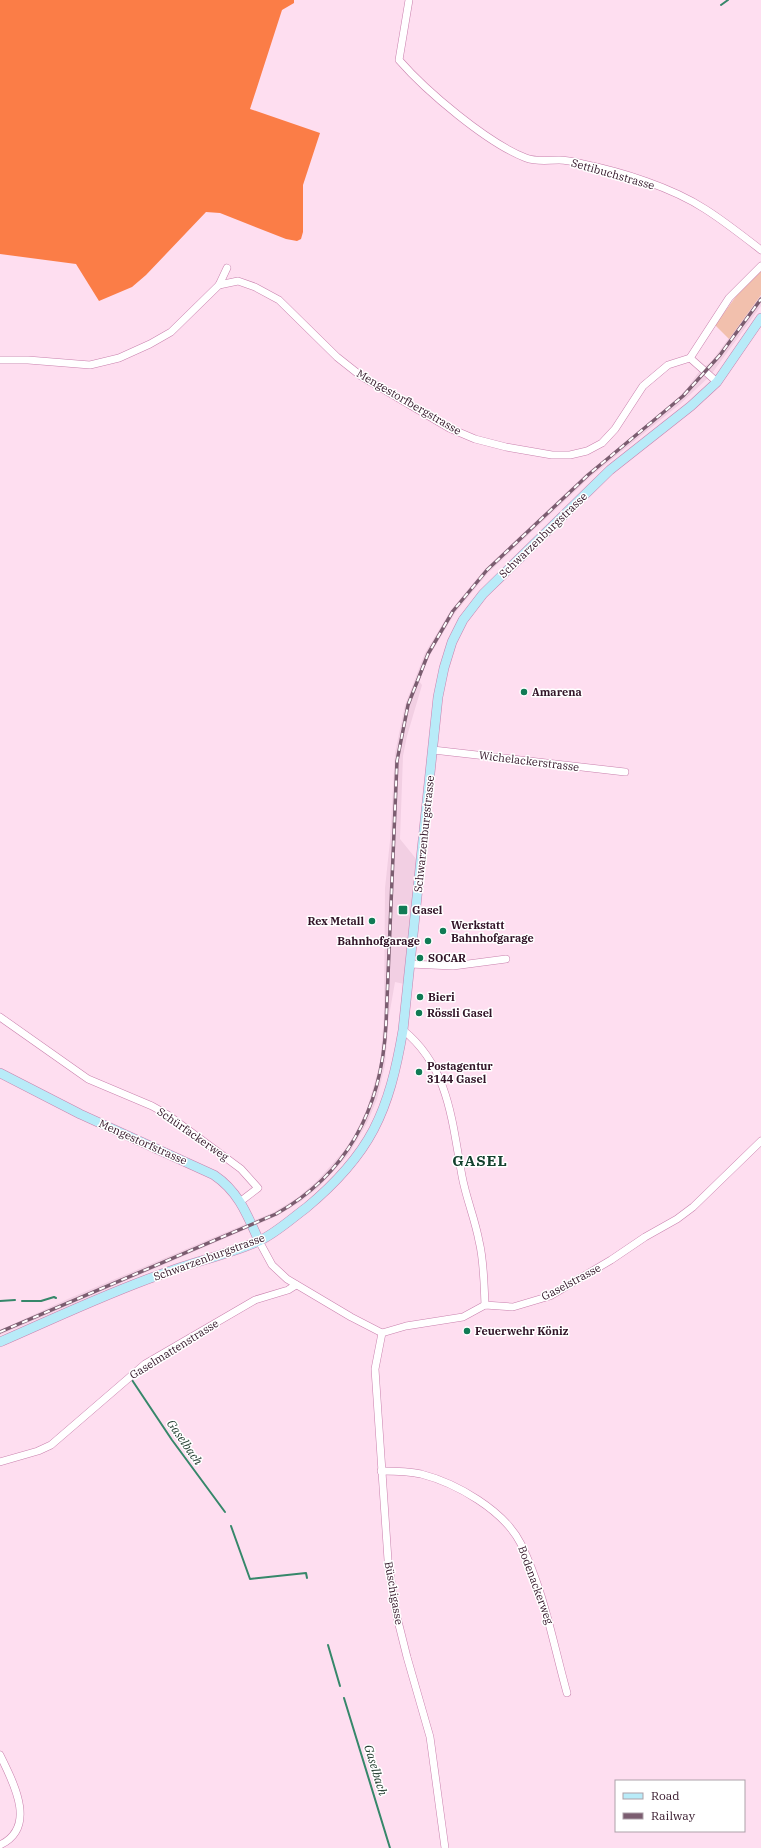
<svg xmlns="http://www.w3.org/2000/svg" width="761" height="1848" viewBox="0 0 761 1848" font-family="'IBM Plex Serif',serif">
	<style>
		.built { fill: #f2cfe3 }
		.green { fill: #f2c0ad }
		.forest { fill: #fb7d47 }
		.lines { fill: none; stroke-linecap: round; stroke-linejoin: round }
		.stream { stroke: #36876a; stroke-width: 2 }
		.street-casing { stroke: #c980ad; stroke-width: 8 }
		.secondary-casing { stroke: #c980ad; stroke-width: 10 }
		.street { stroke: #fff; stroke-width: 7 }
		.secondary { stroke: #b8ebf8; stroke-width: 9 }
		.rail-casing { stroke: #7b5d70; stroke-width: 3.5 }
		.rail { stroke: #fff; stroke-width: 2; stroke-dasharray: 6; stroke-linecap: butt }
		.poi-dot { fill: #107b55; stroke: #fff; stroke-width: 1.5 }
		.labels { text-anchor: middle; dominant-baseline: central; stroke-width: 3; stroke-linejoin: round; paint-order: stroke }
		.street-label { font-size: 11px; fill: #321528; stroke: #fff }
		.poi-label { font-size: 11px; font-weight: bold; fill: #321528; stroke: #fff; text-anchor: start }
		.water-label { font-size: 12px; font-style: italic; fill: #243e31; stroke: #fff }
		.district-label { font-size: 15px; font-weight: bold; letter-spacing: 1px; fill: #14412e; stroke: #fff }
	</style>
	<rect width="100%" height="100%" fill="#fedef0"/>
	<path class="built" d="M761,295v11l-51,70 -30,28 -90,73 -102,96 -33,40 -25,42 -11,26 3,4 -15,51 -4,20 -3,83 17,21 -13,124 -9,-2 -6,34 -4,49 -8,34 -10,24 -19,32 -28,31 -20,16 -23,14 -277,119v-5l70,-32 204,-86 23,-14 19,-16 27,-30 11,-16 13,-27 13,-45 4,-48 1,-128 5,-47 5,-88 10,-48 20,-52 26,-43 34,-41 102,-96 78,-63 20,-19 16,-22 10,-7z"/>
	<path class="green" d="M761,271v24l-32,44 -14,-14 22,-30z"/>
	<path class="forest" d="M0,0h294v3l-12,7 -32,99 70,24 -17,52v47l-2,7 -4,2 -11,-2 -66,-26 -14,-1 -60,63 -14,12 -33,14 -23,-37 -76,-10z"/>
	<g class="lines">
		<g class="stream">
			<path d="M721,5l7,-5"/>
			<path d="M0,1301l15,-1"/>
			<path d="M22,1301h19l13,-4 2,1"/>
			<path d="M132,1380l40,60 53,72"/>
			<path d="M231,1526l19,53 56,-6 1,5"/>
			<path d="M328,1645l12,41"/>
			<path d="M344,1698l46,150"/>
		</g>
		<g class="street-casing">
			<g id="street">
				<path d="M409,0l-10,60c27,31 88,83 127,98 11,4 21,2 33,2 7,0 16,2 24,4 39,8 88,23 122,45 19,12 38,27 56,41"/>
				<path d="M219,285l8,-17"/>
				<path d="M690,358l27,24"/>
				<path d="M0,360h28l62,5 29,-7 31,-14 21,-12 48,-47 19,-4 17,6 24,13 58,57 24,19 88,52 26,11 31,8 46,8h18l17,-4 15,-8 13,-14 28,-43 25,-21 22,-7 39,-60 32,-32"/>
				<path d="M433,750l192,22"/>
				<path d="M410,964l43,2 53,-7"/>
				<path d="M0,1017l88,62 64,27 16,9 73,54 17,19 -17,13"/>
				<path d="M403,1030c46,37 49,92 59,146 4,22 13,43 17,65 5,20 5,43 6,64"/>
				<path d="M259,1241l13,24 15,14 64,38 31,16 24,-7 57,-9 22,-12 28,2 37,-11 61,-36 34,-23 32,-18 16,-12 68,-66"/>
				<path d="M382,1333l-7,36 13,191 8,53 11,44 23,80 15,111"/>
				<path d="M0,1462l38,-11 13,-6 94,-81 110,-64 33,-10 8,-5"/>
				<path d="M381,1471c13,0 27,0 40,3 35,9 83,36 100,70 23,47 32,99 46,149"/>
				<path d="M0,1755c13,27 38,72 0,90"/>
			</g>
		</g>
		<g class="secondary-casing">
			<g id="secondary">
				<path d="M0,1073l80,41 134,61c24,16 33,39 45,66"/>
				<path d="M0,1342c53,-23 105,-48 159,-67 33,-13 68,-20 100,-34 17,-8 32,-22 47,-33 65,-54 83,-96 97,-178l35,-333 6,-29 8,-26 11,-22 20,-26 127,-124 81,-64 26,-24 44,-64"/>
			</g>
		</g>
		<use href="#street" class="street"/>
		<use href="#secondary" class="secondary"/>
		<g class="rail-casing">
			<path id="rail" d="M0,1332l276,-118c73,-41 106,-108 110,-190l11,-263 11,-56 20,-51 25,-43 34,-41 101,-95 95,-79 37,-41 41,-56"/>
		</g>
		<use href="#rail" class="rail"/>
	</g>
	<g class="poi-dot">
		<circle cx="524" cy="692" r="4"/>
		<rect x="398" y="905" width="10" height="10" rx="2"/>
		<circle cx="372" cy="921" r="4"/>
		<circle cx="443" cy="931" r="4"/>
		<circle cx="428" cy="941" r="4"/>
		<circle cx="420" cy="958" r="4"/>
		<circle cx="420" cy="997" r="4"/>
		<circle cx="419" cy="1013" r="4"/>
		<circle cx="419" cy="1072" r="4"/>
		<circle cx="467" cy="1331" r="4"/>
	</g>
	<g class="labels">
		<g class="street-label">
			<text transform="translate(613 174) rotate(16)">Settibuchstrasse</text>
			<text transform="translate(409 402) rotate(30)">Mengestorfbergstrasse</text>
			<text transform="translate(543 535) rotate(-44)">Schwarzenburgstrasse</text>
			<text transform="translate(529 761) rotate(7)">Wichelackerstrasse</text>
			<text transform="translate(424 834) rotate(-84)">Schwarzenburgstrasse</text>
			<text transform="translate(193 1134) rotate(35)">Schürfackerweg</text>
			<text transform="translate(143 1142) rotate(24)">Mengestorfstrasse</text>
			<text transform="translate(209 1257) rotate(-20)">Schwarzenburgstrasse</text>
			<text transform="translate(571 1282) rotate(-28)">Gaselstrasse</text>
			<text transform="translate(174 1349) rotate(-32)">Gaselmattenstrasse</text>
			<text transform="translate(536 1585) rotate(70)">Bodenackerweg</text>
			<text transform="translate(394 1593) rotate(80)">Büschigasse</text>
		</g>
		<g class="poi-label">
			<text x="532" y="692">Amarena</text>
			<text x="412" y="910">Gasel</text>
			<text x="364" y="921" text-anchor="end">Rex Metall</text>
			<text x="451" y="925">Werkstatt<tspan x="451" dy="13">Bahnhofgarage</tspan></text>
			<text x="420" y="941" text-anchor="end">Bahnhofgarage</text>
			<text x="428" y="958">SOCAR</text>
			<text x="428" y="997">Bieri</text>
			<text x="427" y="1013">Rössli Gasel</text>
			<text x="427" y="1066">Postagentur<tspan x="427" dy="13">3144 Gasel</tspan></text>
			<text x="475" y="1331">Feuerwehr Köniz</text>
		</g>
		<g class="water-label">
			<text transform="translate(185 1442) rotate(55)">Gaselbach</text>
			<text transform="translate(376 1770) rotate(73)">Gaselbach</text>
		</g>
		<g class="district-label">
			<text x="480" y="1160">GASEL</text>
		</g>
	</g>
	<rect x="615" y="1780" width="130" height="52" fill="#ffffff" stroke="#ada1a9"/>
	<rect x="623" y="1793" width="20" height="6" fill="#b8ebf8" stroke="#ada1a9"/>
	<text x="651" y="1800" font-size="12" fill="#321528">Road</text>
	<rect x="623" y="1813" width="20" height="6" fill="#7b5d70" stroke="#ada1a9"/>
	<text x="651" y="1820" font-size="12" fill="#321528">Railway</text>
</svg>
